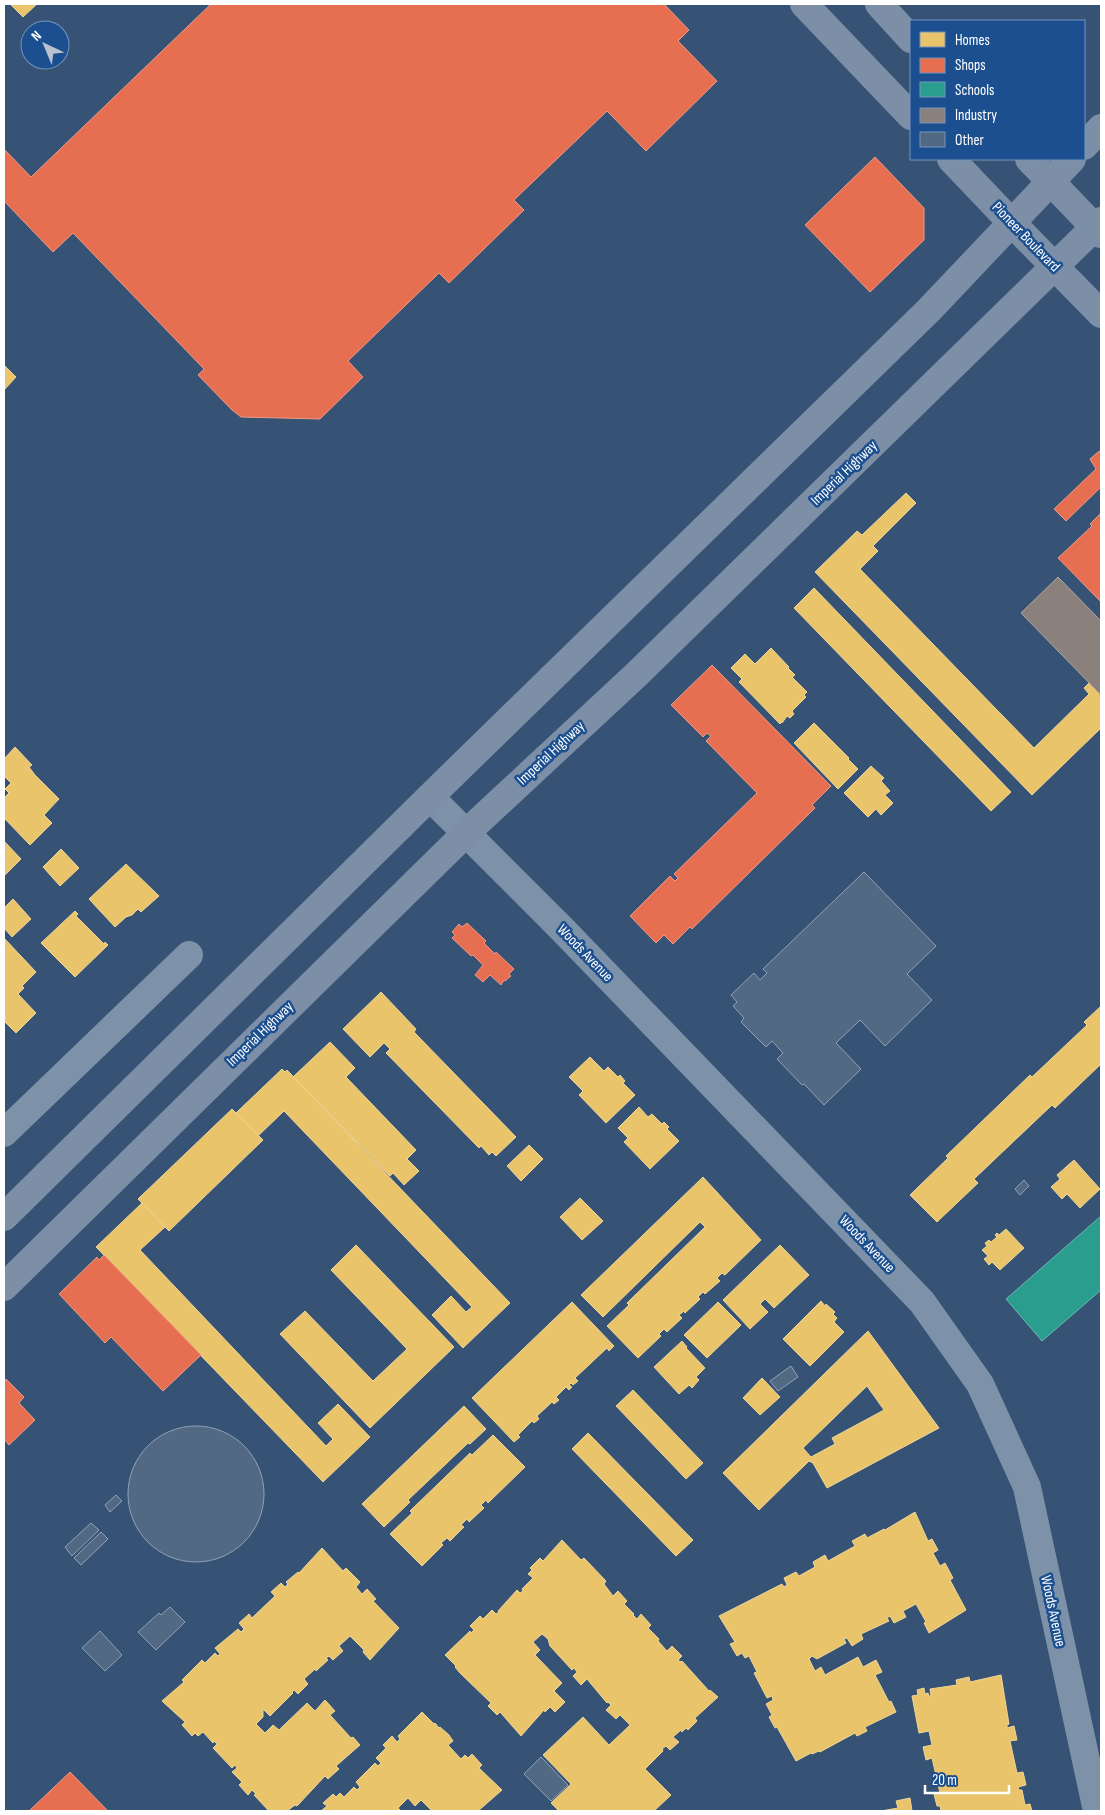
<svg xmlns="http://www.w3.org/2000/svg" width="1105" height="1815" viewBox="0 0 1105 1815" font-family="'Sofia Sans Condensed',sans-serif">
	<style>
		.homes { fill: #e9c46a; stroke: #f0d697; fill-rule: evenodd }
		.shops { fill: #e76f51; stroke: #ee9a85 }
		.schools { fill: #2a9d8f; stroke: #6abab1 }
		.industry { fill: #8a817c; stroke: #ada7a3 }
		.building { fill: #526984; stroke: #92a2b6 }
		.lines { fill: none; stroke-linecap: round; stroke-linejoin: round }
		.minor { stroke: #7d92a8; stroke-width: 28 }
		.tertiary { stroke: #7d92a8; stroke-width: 28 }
		.primary { stroke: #7d8ea7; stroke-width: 28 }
		.labels { text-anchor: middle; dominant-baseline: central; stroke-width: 5; stroke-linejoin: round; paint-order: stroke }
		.street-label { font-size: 15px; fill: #fff; stroke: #1b4f8f }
	</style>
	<rect width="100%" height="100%" fill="#365274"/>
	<g class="homes">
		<path d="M10,4h27l-14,13z"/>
		<path d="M4,365l12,12 -12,13z"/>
		<path d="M906,493l10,10 -43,43 5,5 -18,18 174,179 55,-54 -5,-6 5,-5 12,12v33l-69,67 -217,-223 42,-41 5,4z"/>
		<path d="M814,588l197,204 -20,19 -197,-203z"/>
		<path d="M771,648l18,19 -1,1 7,7 -3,2 15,15 -3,3 2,2 -14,14 2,3 -4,4 -3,-2 -5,7 -1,-1 -1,2 -41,-42 3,-3 -11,-11 14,-14 10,10z"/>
		<path d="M814,723l35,35 -1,1 10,10 -20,20 -44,-46z"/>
		<path d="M15,747l17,18 -3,2 6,8 24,24 -15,16 8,8 -22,22 -26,-27v-20l5,-5 -4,-4 6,-6 -7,-7v-17z"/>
		<path d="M871,766l13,12 -3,3 9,10 -5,4 8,8 -12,12 -5,-6 -8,8 -24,-24z"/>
		<path d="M4,841l17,18 -17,17z"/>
		<path d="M61,849l18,19 -19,18 -17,-19z"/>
		<path d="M126,864l33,32 -18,16 -3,-3 -6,6 -6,2 -11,10 -26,-28z"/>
		<path d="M13,899l18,20 -19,18 -8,-9v-20z"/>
		<path d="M75,911l3,3 -2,2 28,28 1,-2 3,3 -33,32 -34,-34z"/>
		<path d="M4,938l32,34 -14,14 2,2 -6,6 18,19 -20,20 -12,-12z"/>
		<path d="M381,992l35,37 -2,3 102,105 -20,19 -4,-4 -3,3 -8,-9 -2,2 -93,-95 4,-4 -6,-6 -14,14 -27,-28z"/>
		<path d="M1101,1006v58l-46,44 -3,-3 -78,74 4,4 -41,39 -27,-27 38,-37 -2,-2 84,-81 2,2 55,-52 -3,-3z"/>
		<path d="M330,1042l25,26 -9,9 70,73 -9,9 12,12 -15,14 -11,-12 -3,3 -97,-99z"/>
		<path d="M590,1057l14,14 4,-4 10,10 2,-2 5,6 -2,2 12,12 -29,28 -27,-28 4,-4 -14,-14z"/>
		<path d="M282,1069l3,3 2,-2 223,233 -47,45 -31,-33 19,-19 15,16 6,-5 -188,-196 -26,25 -22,-23z"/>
		<path d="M639,1107l9,10 4,-3 10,10 2,-2 5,5 -2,2 12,12 -29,28 -26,-27 4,-4 -10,-10z"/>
		<path d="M232,1109l31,31 -94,91 -31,-32z"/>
		<path d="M529,1145l14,14 -22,22 -14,-15z"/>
		<path d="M1074,1160l26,29 -20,19 -13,-14 -5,5 -11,-12 9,-8 -3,-4z"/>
		<path d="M703,1177l58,63 -36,35 -3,-2 -5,5 3,3 -15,13 -2,-2 -5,5 2,2 -15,14 -1,-2 -5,4 3,3 -15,14 -3,-3 -5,5 2,2 -23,22 -31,-32 22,-21 -2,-2 78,-76 -5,-5 -97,95 -22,-22z"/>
		<path d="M580,1198l23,23 -21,19 -22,-23z"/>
		<path d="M142,1203l23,24 -25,23 186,196 7,-7 -15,-16 20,-19 32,33 -47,45 -227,-235z"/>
		<path d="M1006,1229l18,19 -24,22 -8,-8 -3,3 -5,-6 4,-3 -6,-6 5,-4 -2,-3 4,-3 2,2 6,-5 -2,-2 2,-2 2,2z"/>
		<path d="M356,1245l98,102 -84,81 -90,-94 25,-23 68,70 34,-32 -76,-79z"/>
		<path d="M780,1245l29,30 -35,33 -9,-9 -5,5 8,8 -18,17 -27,-29z"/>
		<path d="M821,1301l4,5 1,-2 9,8 -2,2 4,4 -3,4 10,10 -34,34 -27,-27z"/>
		<path d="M572,1302l42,44 -5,5 -2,-3 -32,30 3,3 -5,4 -2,-2 -2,2 3,2 -3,3 -3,-3 -10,10 3,3 -5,4 -2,-2 -15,14 2,3 -5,4 -2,-2 -14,14 2,2 -6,5 -42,-44z"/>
		<path d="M718,1302l23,23 -34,33 -23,-23z"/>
		<path d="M868,1331l71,97 -112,60 -14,-25 -4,-2 -50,49 -36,-37zM867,1386l17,24 -52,28 3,6 -24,13 -8,-9z"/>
		<path d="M682,1341l5,6 -1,1 19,20 -9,9 3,3 -7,8 -3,-3 -10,9 -25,-27z"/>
		<path d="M762,1378l18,19 -20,18 -17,-17z"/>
		<path d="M633,1390l70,73 -17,16 -70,-73z"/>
		<path d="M464,1406l22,23 -16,15 -2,-1 -60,57 2,2 -26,25 -22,-23z"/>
		<path d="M588,1433l105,107 -17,16 -104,-107z"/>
		<path d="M493,1435l32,32 -37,36 -2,-3 -5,5 3,3 -15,14 -2,-3 -6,6 3,2 -14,14 -3,-3 -6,5 2,2 -21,21 -32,-32 22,-21 -2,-2 60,-58 2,2z"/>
		<path d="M915,1512l13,29 4,-2 6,11 -5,3 7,13 5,-3 8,15 -3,2 16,30 -37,23 -5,-10 2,-1 -10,-18 -13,7 3,6 -12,6 -4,-7 -3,2 2,3 -28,13 2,5 -11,7 -5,-8 -3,1 2,4 -29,16 -5,-3 -3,3 6,12 6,-4 4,8 33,-18 5,10 13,-7 6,12 -7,3 14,27 2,-1 5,11 -31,15 2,4 -10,5 -2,-3 -35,19 -1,-1 -7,3 -1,-1 -15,8 -19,-34 -2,1 -6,-11 3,-2 -6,-11 7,-4 -1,-4 -5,2 -13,-25 3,-1 -8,-16 -4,2 -3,-5 -5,3 -7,-12 5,-2 -16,-26 63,-32 2,3 3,-2 -3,-7 12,-6 3,4 16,-9 -2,-5 12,-7 3,6 27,-15 -3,-5 13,-7 2,4 17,-9 1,1z"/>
		<path d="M562,1540l19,20 3,-2 22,23 -2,3 9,12 5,-5 9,10 -3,3 10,10 -1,1 4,4 4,-5 10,11 -3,3 11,11 -1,2 9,10 5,-5 10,10 -4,4 3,2 1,-1 27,30 1,-1 8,7 -23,21 2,3 -9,9 -2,-2 -4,4 -1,-2 -8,7 6,5 -9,8 -4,-4 -4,3 1,2 -18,18 26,26 -17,16h-95l-8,-8 20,-19 -28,-29 40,-38 26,28 21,-20 -10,-10 -4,4 -10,-9 5,-5 -3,-3 -1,1 -20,-24 -6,6 -8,-9 4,-4 -3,-4 -2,2 -22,-24 -2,-7 -6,-5 -9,8 7,8 -5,5 27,28 -8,8 11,11 -10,10 -5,-5 -5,5 -1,-2 -23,26 -21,-24 -3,3 -9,-9 3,-3 -31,-30 -5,-6 1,-1 -11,-11 25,-24 1,2 3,-3 -4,-4 10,-10 3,3 9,-9 4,4 3,-2 -1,-1 19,-21 3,3 3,-2 -1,-2 11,-11 -5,-4 4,-4 -2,-2 10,-10 3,3z"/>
		<path d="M322,1548l21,23 3,-3 14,14 -4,5 6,7 5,-5 9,10 -3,2 26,27 -29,32 -7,-8 1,-2 -14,-14 -11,10 4,5 -10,9 -4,-4 -3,2 2,2 -12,11 -1,-2 -11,10 4,5 -10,10 -4,-4 -2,2 1,1 -23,23 -7,-7v8l-7,7 9,9 8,-8 6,5 28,-27 8,8 10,-11 10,11 -5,4 21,23 2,-1 7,8 -24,21 3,3 -11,10 -3,-3 -28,30 -2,-1 -8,6h-18l-15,-16 2,-1 -4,-4 -4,5 -9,-10 3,-3 -10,-10 5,-4 -2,-3 -3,3 -19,-20 4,-4 -3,-3 -1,2 -10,-11 -5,4 -3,-3 -3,3 -10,-11 3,-3 -23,-21 22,-19 -2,-2 20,-20 3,3 10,-10 3,3 2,-2 -5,-6 23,-19 3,3 3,-3 -5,-6 10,-9 3,4 23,-22 -4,-4 10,-9 4,4 3,-3 -2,-2 12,-10 1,1z"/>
		<path d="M1001,1675l8,49 -2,1v3l7,-2 3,14 -7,1 7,32 6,-1 3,13 -8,2 1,3h3l3,15 5,-1 2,7h-91l-1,-5h-3l-3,-12 6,-1 -8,-35 -6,2 -3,-13 9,-2 -3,-14 -10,2 -7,-37 6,-1 -1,-5 7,-2 1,6 3,-1 1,3h2l-1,-7 27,-4 -1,-5 13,-3 1,5z"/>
		<path d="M422,1712l12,12 1,-1 4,5 1,-1 9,8 4,6 -5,4 13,14 4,-4 3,3 4,-4 10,11 -3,3 23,22 -24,21h-46l-11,-11 -6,6 -7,-8 -10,10 3,3h-80l6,-5 -4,-3 10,-9 3,3 4,-4 4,4 10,-10 3,3 3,-3 -4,-5 19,-19 3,3 3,-3 -5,-5 10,-10 -3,-3 9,-9 5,6 3,-3 -2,-3z"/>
		<path d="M910,1798l2,13h-31l17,-3 -2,-7z"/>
	</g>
	<g class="shops">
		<path d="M211,4h453l25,26 -11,11 39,40 -71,70 -39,-40 -93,89 10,10 -75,73 -10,-10 -91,88 15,16 -43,42 -79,-2 -9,-7 -34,-35 6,-6 -131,-136 -20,19 -49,-51v-52l27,28z"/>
		<path d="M875,157l49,51v32l-54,52 -65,-67z"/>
		<path d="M1101,451v36l-35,34 -12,-12 42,-40 -6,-10 8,-7z"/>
		<path d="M1101,513v89l-43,-44 34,-32 -2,-2z"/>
		<path d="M712,665l119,121 -19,19 3,3 -123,121 -2,-2 -17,17 -9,-9 -8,8 -26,-27 40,-40 5,5 3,-3 -4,-4 83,-81 -51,-52 5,-5 -4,-3 -4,4 -32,-32z"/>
		<path d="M467,923l19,18 -2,2 11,11 1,-2 18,17 -5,5 2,2 -6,5 -1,-1 -3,5 -11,-10 -7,7 -8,-7 8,-10 -10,-10 -2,1 -19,-18 3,-3 -3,-3 7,-8 3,3z"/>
		<path d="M104,1255l97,100 -38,36 -52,-54 -6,6 -46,-49 38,-37 2,3z"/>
		<path d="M6,1379l18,18 -5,6 16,17 -26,25 -5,-6v-57z"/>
		<path d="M70,1772l38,39h-79z"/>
	</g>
	<path class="schools" d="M1101,1216v74l-59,51 -36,-42z"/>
	<path class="industry" d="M1058,577l43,44v74l-80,-82z"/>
	<g class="building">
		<path d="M864,872l72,74 -29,28 25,26 -47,46 -25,-26 -24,23 25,26 -37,36 -20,-21 -2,1 -25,-26 6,-6 -11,-12 -6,6 -25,-25 3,-4 -11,-12 4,-4 -6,-7 23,-22 6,7 7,-7 -4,-4z"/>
		<path d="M1024,1180l5,6 -9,9 -5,-6z"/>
		<path d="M791,1366l7,11 -20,14 -8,-10z"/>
		<circle cx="196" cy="1494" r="68"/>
		<path d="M116,1495l6,6 -12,11 -5,-7z"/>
		<path d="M91,1523l8,7 -27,26 -7,-9z"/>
		<path d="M101,1532l7,7 -27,26 -7,-7z"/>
		<path d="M170,1607l15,15 -29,28 -18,-18 21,-19 2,2z"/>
		<path d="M100,1631l22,24 -17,16 -23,-23z"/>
		<path d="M541,1757l27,28 -17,16 -27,-27z"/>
	</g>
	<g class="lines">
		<path class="minor" d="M4,1133l185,-178"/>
		<path class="tertiary" d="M430,797l132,132 360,373 58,82 47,103 70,324"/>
		<g class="primary">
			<path d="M804,4l107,112"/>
			<path d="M879,4l32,35"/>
			<path d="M1084,146l17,-18"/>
			<path d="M951,159l60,63 90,92"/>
			<path d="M1029,159l72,75"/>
			<path d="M4,1217l440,-434 485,-473 143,-151"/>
			<path d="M4,1287l461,-453 171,-159 465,-454"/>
		</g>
	</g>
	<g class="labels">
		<g class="street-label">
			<text transform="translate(1026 237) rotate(46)">Pioneer Boulevard</text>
			<text transform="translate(844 473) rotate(-44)">Imperial Highway</text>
			<text transform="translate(551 753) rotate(-43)">Imperial Highway</text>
			<text transform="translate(585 953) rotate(46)">Woods Avenue</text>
			<text transform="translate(260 1034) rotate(-44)">Imperial Highway</text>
			<text transform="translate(867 1244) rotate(46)">Woods Avenue</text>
			<text transform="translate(1053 1611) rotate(78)">Woods Avenue</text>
		</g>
	</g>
	<rect width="1105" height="1815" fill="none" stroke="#ffffff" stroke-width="10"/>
	<rect x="910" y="20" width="175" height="140" fill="#1b4f8f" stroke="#7695bc"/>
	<rect x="920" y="32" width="25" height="15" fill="#e9c46a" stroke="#7695bc"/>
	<text x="955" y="45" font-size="15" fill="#ffffff">Homes</text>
	<rect x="920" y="58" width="25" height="15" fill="#e76f51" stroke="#7695bc"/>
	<text x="955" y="70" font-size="15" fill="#ffffff">Shops</text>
	<rect x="920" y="82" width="25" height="15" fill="#2a9d8f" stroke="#7695bc"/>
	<text x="955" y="95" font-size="15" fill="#ffffff">Schools</text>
	<rect x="920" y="108" width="25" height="15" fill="#8a817c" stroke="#7695bc"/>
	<text x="955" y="120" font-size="15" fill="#ffffff">Industry</text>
	<rect x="920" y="132" width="25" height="15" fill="#526984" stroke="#7695bc"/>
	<text x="955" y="145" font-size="15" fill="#ffffff">Other</text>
	<g transform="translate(45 45) rotate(316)"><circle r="24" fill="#1b4f8f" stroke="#7695bc"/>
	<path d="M0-4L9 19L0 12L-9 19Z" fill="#b9c2ce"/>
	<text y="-8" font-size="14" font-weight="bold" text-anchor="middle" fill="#ffffff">N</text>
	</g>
	<path d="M925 1785v8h84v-8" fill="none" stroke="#ffffff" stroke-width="2.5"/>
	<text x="932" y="1785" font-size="15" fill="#ffffff" stroke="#1b4f8f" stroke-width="4" paint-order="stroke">20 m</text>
</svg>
